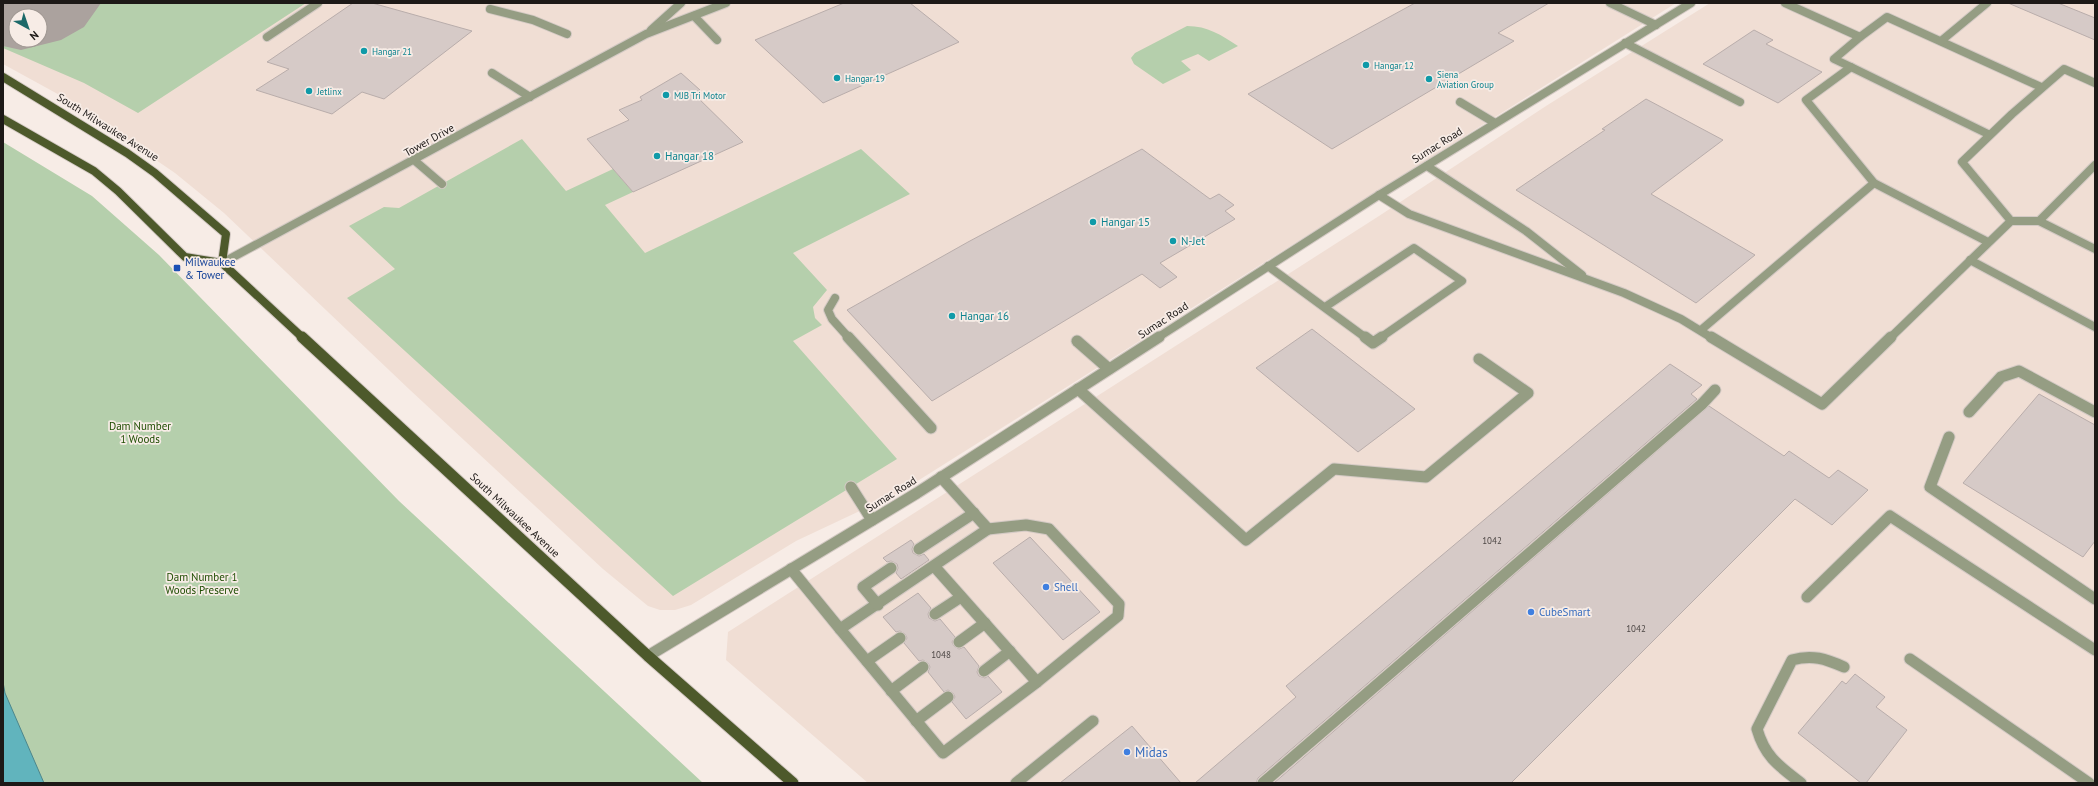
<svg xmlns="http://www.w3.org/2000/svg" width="2098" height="786" viewBox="0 0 2098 786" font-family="'PT Sans',sans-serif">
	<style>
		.built { fill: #f0ded4; fill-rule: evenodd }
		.green { fill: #b5cfac }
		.water { fill: #61b4bd; stroke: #4d868b }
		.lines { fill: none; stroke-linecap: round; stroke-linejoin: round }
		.runway { fill: #aba29e; fill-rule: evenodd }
		.building { fill: #d6cac7; stroke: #b9adab }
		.lane-far1-casing { stroke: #d4cac5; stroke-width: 10 }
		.lane-casing { stroke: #d4cac5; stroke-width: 13 }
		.street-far1-casing { stroke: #d4cac5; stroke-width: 10 }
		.street-casing { stroke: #d4cac5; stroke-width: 13 }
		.primary-far1-casing { stroke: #d4cac5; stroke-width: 10 }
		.primary-casing { stroke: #d4cac5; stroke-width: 13 }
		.lane-far1 { stroke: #959d83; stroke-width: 8 }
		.lane { stroke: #959d83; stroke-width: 11 }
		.street-far1 { stroke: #959d83; stroke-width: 8 }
		.street { stroke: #959d83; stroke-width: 11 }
		.primary-far1 { stroke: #4d592b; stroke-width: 8 }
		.primary { stroke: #4d592b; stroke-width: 11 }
		.culture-dot { fill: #0f9aa8; stroke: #f7ece6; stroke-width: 1.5 }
		.transit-dot { fill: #1a4fb4; stroke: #f7ece6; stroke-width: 1.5 }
		.shop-dot { fill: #3f7fe0; stroke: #f7ece6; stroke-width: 1.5 }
		.labels { text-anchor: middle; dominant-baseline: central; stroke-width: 3.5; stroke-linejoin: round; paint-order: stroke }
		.far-culture-label { font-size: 9px; fill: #0d838f; stroke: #f7ece6; text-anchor: start }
		.number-label { font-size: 9px; fill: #4b4543 }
		.street-label { font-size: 11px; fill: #1d1917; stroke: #f7ece6 }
		.culture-label { font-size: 11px; fill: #0d838f; stroke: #f7ece6; text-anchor: start }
		.transit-label { font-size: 11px; fill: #164399; stroke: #f7ece6; text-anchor: start }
		.park-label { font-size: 11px; fill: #1d4c01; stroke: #f7ece6 }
		.shop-label { font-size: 11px; fill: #366cbe; stroke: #f7ece6; text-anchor: start }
		.near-shop-label { font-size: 13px; fill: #366cbe; stroke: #f7ece6; text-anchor: start }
	</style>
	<rect width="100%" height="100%" fill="#f7ece6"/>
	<g class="built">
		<path d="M3,3h1673l-776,489 -104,49 -105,64 -16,5h-15l-12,-4 -45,-37 -193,-179 -186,-177 -49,-40 -110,-75 -62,-34zM16,16h24v24h-24z"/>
		<path d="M1710,3h385v780h-1227l-142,-123 2,-28 651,-416 167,-110z"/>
	</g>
	<g class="green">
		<path d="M65,3h241l-168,110 -54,-30 -81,-35v-20l13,-1v13h24v-22z"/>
		<path d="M1187,26c21,0 34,9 51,20l-29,15 -11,-7 -17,7 10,9 -28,14 -29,-20 -3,-6 4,-5z"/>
		<path d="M522,139l44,52 47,-22 20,23 -28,13 40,48 216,-104 49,45 -117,59 34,37 -14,17 2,11 7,7 -29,16 104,118 -224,137 -326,-298 48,-29 -46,-43 35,-19 15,1z"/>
		<path d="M3,142l89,54 67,59 240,246 304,282h-700z"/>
	</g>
	<path class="water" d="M3,682l2,11 39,90h-41z"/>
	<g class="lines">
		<path class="runway" d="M3,3h98l-17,24 -23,13 -40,10 -18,-4zM16,16h24v24h-24z"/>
	</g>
	<g class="building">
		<path d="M353,3h19l100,28 -88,68 -22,-7 -30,22 -76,-24 33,-21 -22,-7z"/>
		<path d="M844,3h66l49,39 -136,61 -68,-63z"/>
		<path d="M1415,3h134l-51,30 16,8 -182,108 -84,-55z"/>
		<path d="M2008,3h50l37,15v22z"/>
		<path d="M1754,30l19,10 -7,4 56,28 -44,31 -75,-39z"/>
		<path d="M681,73l19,17 -7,3 50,49 -110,50 -46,-53 42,-19 -10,-10 23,-10 -2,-3z"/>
		<path d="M1646,99l77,41 -72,54 104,61 -59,48 -180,-113 89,-60 -3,-1z"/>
		<path d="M1142,149l68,50 9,-5 15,11 -9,6 10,8 -75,44 17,14 -17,11 -18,-14 -210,127 -85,-91 121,-68z"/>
		<path d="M1312,329l103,80 -57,43 -102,-84z"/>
		<path d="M1670,364l32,21 -11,9 6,5 -439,379 -2,5h-61l101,-86 -10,-11z"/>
		<path d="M2039,394l56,31v116l-12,16 -120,-74z"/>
		<path d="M1709,406l75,50 5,-5 40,27 9,-8 30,20 -36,35 -37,-26 -284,284h-237z"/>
		<path d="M1030,537l70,75 -37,28 -70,-77z"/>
		<path d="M911,540l3,4 -2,5 1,4 6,3 5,-2 5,6 -28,19 -5,-6 2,-5 -1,-4 -6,-3 -4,1 -4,-4z"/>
		<path d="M918,593l13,15 -3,6 1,4 6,3 5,-2 15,18 -3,5 2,4 5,3 5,-2 15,19 -2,6 2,4 6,2 3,-2 14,16 -36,27 -14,-17 3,-5 -2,-4 -5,-3 -4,2 -16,-20 2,-5 -2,-4 -5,-3 -4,1 -15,-18 3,-5 -2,-4 -5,-3 -4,1 -13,-15z"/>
		<path d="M1855,674l30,23 -9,10 31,23 -41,53h-5l-63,-50 44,-52 4,3z"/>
		<path d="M1132,726l49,57h-121z"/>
	</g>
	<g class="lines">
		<g class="lane-far1-casing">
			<g id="lane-far1">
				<path d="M1610,3l46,22"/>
				<path d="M1785,3l75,34 27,-20 154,70"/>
				<path d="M490,9l43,11 34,14"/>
				<path d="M694,16l23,24"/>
				<path d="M267,37l51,-34"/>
				<path d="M1941,41l46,-38"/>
				<path d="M1625,43l115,59"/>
				<path d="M1851,67l-17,-8 26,-22"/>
				<path d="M492,73l38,24"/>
				<path d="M1460,102l35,21"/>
				<path d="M1988,134l-137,-67 -45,33 68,83 114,59"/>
				<path d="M414,160l28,24"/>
				<path d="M1427,166l99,65 56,44"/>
				<path d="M1379,195l30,19 215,79 57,26 31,19"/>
				<path d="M2011,221l-49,-59 50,-48 52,-45 31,14"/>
				<path d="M2039,221l56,28"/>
				<path d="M1970,260l125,67"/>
				<path d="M1268,266l98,72"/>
				<path d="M835,298l-7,12 4,9 17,19"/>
				<path d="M1325,307l89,-59 48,33 -82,57"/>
				<path d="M1701,330l173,-147"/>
				<path d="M1890,338l121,-117h28l56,-56"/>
			</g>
		</g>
		<g class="lane-casing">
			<g id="lane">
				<path d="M848,337l83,91"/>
				<path d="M1365,337l8,6 9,-6"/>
				<path d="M1711,337l111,67 69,-67"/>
				<path d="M1077,341l32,28"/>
				<path d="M1078,389l168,151 88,-71 92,8 102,-84 -49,-34"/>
				<path d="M1969,412l32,-35 18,-6 76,41"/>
				<path d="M1949,437l-19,50 165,112"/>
				<path d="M851,487l21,33"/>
				<path d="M988,529l38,-4 23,4 70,75 -1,12 -81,66"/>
				<path d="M919,549l55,-36"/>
				<path d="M934,566l103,116 -94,71 -103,-124 148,-100 -47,-52"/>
				<path d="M791,569l49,60"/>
				<path d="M1807,597l83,-81 205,134"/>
				<path d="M878,605l-15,-18 28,-19"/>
				<path d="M935,614l26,-17"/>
				<path d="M959,642l26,-19"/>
				<path d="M867,661l33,-23"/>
				<path d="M984,671l26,-20"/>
				<path d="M891,691l32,-24"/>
				<path d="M916,721l32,-24"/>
				<path d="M1016,783l77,-62"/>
				<path d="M1263,783l439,-379 13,-14"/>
				<path d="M1801,783c-22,-17 -36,-26 -44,-54l35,-69c20,-6 34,-1 52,7"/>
			</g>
		</g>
		<g class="street-far1-casing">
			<g id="street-far1">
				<path d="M651,30l30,-27"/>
				<path d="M222,263l424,-229 80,-31"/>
				<path d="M1157,338l222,-143 312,-192"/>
			</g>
		</g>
		<g class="street-casing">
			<g id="street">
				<path d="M648,656l269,-163 242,-156"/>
				<path d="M1910,659l179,124"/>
			</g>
		</g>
		<g class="primary-far1-casing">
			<g id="primary-far1">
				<path d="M3,77l124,76 28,20 71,61 -4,29"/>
				<path d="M3,119l91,52 24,20 67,66 37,6 81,75"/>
			</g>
		</g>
		<g class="primary-casing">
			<path id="primary" d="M302,337l346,319 145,127"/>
		</g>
		<use href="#lane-far1" class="lane-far1"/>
		<use href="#lane" class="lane"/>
		<use href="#street-far1" class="street-far1"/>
		<use href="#street" class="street"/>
		<use href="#primary-far1" class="primary-far1"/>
		<use href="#primary" class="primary"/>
	</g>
	<g class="culture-dot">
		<circle cx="364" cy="51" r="4"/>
		<circle cx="1366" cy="65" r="4"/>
		<circle cx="837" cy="78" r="4"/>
		<circle cx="1429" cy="79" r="4"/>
		<circle cx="309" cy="91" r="4"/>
		<circle cx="666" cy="95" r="4"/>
		<circle cx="657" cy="156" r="4"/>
		<circle cx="1093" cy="222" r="4"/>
		<circle cx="1173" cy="241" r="4"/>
		<circle cx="952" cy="316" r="4"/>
	</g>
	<rect class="transit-dot" x="173" y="264" width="8" height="8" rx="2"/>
	<g class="shop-dot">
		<circle cx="1046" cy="587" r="4"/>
		<circle cx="1531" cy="612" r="4"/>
		<circle cx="1127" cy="752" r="4"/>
	</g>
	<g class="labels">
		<g class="far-culture-label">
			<text x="372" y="51">Hangar 21</text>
			<text x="1374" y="65">Hangar 12</text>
			<text x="1437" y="74">Siena<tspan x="1437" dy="10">Aviation Group</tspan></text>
			<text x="845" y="78">Hangar 19</text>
			<text x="317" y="91">Jetlinx</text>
			<text x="674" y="95">MJB Tri Motor</text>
		</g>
		<g class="number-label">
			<text x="1492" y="540">1042</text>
			<text x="1636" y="628">1042</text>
			<text x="941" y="654">1048</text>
		</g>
		<g class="street-label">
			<text transform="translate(108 127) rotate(32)">South Milwaukee Avenue</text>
			<text transform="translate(429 140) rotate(-29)">Tower Drive</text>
			<text transform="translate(1437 145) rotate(-32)">Sumac Road</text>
			<text transform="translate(1163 320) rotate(-33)">Sumac Road</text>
			<text transform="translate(891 494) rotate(-32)">Sumac Road</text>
			<text transform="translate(515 515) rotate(43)">South Milwaukee Avenue</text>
		</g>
		<g class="culture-label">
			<text x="665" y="156">Hangar 18</text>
			<text x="1101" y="222">Hangar 15</text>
			<text x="1181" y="241">N-Jet</text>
			<text x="960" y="316">Hangar 16</text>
		</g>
		<g class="transit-label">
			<text x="185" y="262">Milwaukee<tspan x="185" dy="13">&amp; Tower</tspan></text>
		</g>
		<g class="park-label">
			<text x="140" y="426">Dam Number<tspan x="140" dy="13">1 Woods</tspan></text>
			<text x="202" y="577">Dam Number 1<tspan x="202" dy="13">Woods Preserve</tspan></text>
		</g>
		<g class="shop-label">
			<text x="1054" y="587">Shell</text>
			<text x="1539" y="612">CubeSmart</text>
		</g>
		<g class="near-shop-label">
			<text x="1135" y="752">Midas</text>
		</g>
	</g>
	<rect width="2098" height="786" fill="none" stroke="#1d1917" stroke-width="8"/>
	<g transform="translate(28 28) rotate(140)"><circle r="19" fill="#f7ece6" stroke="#a09893"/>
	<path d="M0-3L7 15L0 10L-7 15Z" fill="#1c6969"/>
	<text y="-6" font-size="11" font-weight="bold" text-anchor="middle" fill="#1d1917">N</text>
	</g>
</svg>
